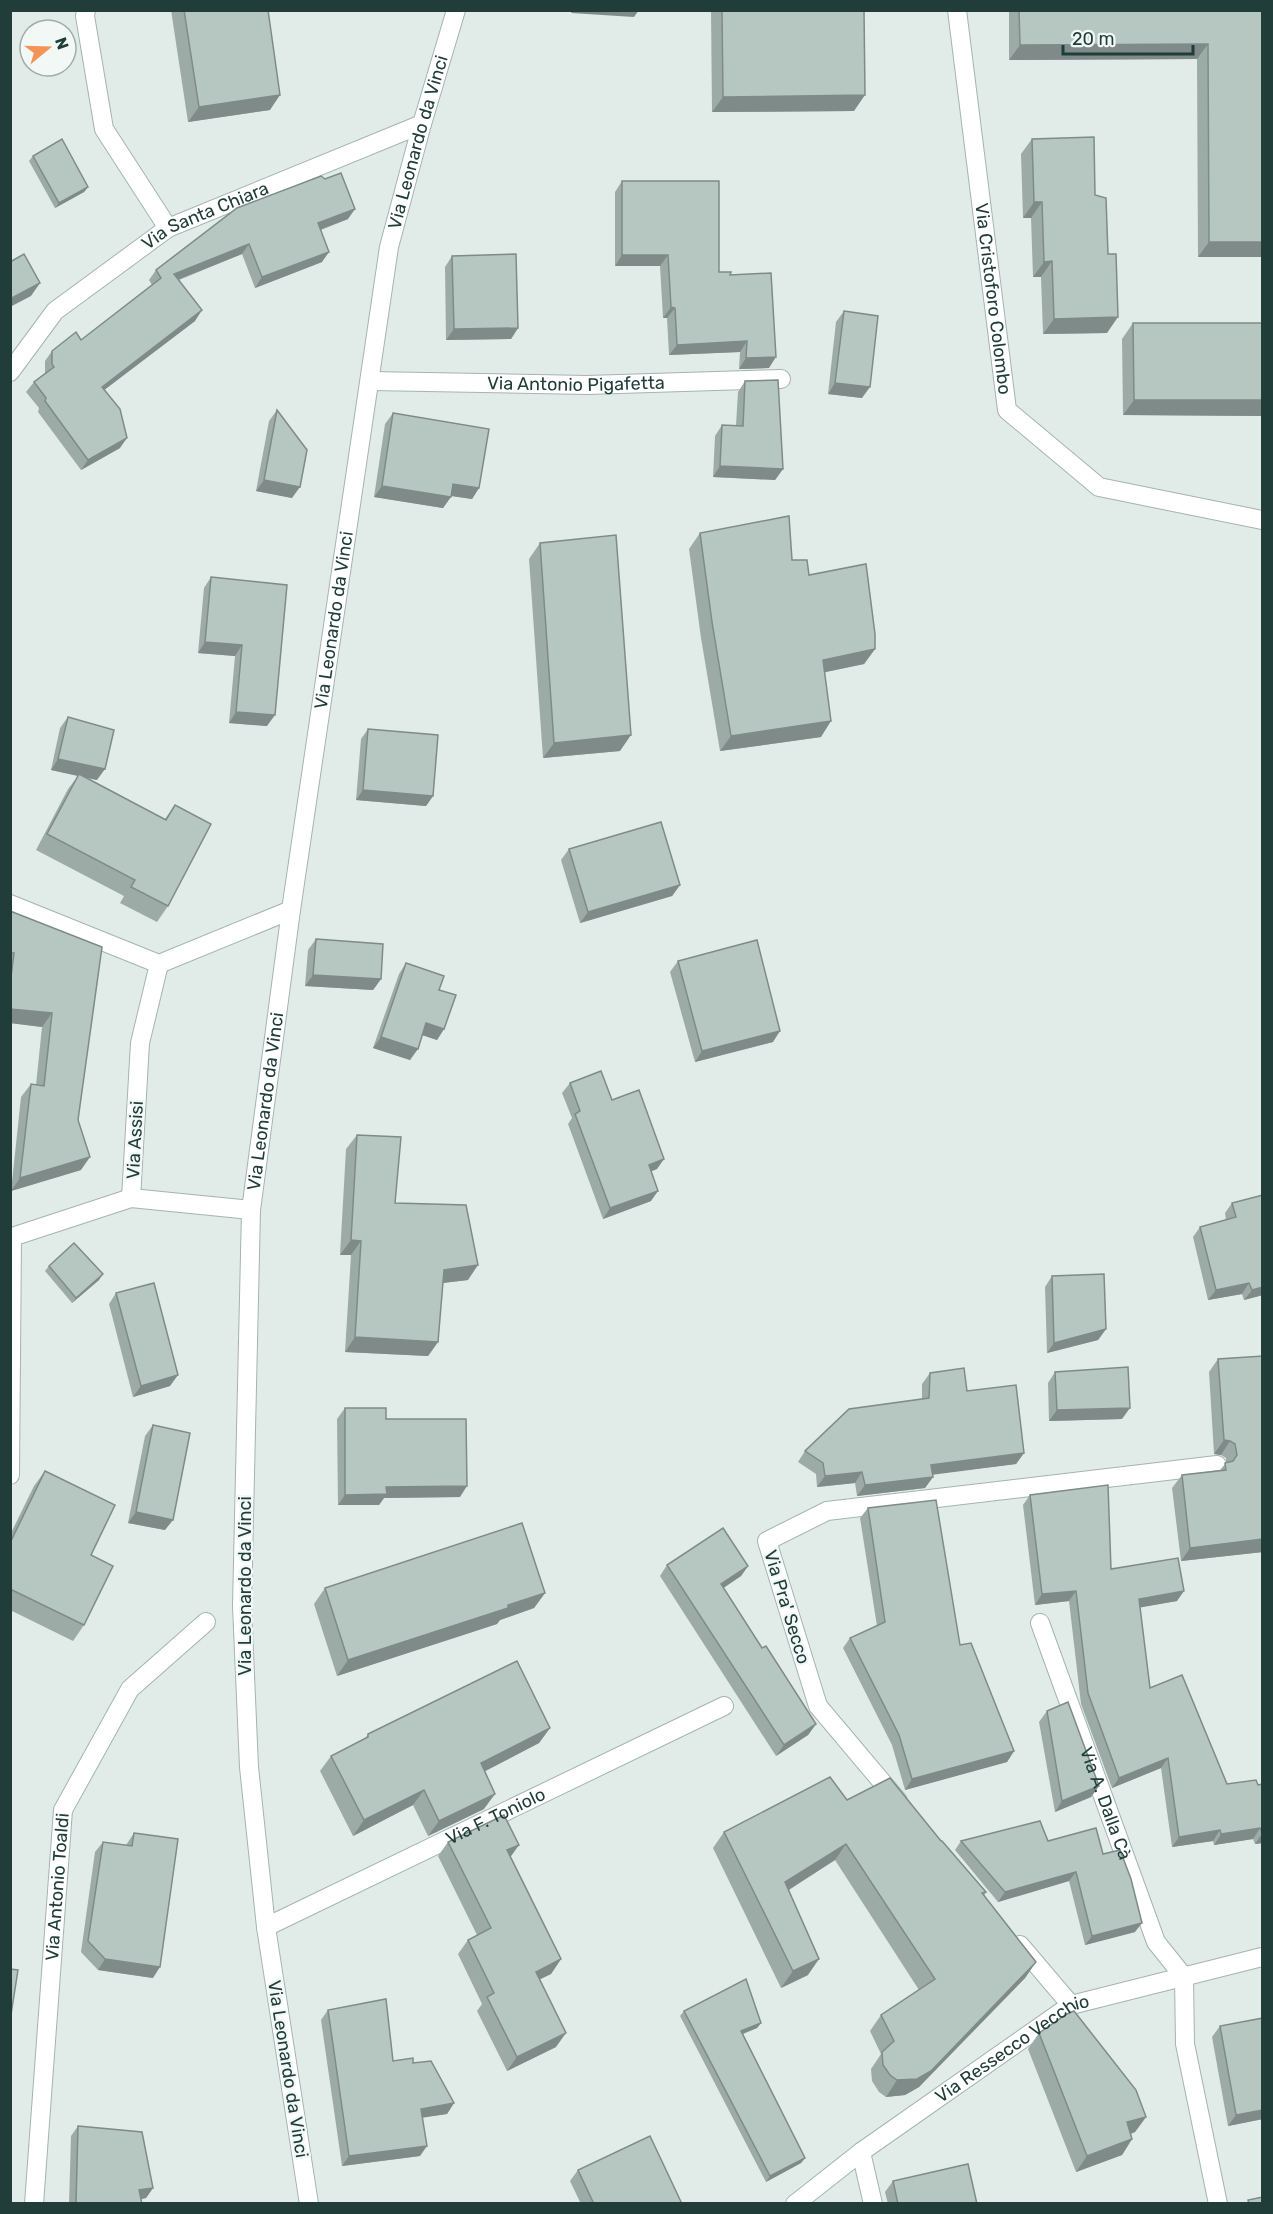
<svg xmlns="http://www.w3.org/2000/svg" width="1273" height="2214" viewBox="0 0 1273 2214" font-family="Rubik,sans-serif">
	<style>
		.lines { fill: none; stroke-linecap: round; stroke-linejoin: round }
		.minor-casing { stroke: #a4b4b0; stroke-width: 20 }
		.tertiary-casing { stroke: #a4b4b0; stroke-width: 20 }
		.minor { stroke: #fff; stroke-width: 18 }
		.tertiary { stroke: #fff; stroke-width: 18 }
		.wall { fill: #9daba7 }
		.shaded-wall { fill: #7f8b88 }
		.building { fill: #b6c7c2; stroke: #7f8b88; stroke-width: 1.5 }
		.labels { text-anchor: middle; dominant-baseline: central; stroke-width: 4.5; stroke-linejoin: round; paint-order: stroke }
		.street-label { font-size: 18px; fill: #213d39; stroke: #f1f8f6 }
	</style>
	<rect width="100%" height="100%" fill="#e1ece8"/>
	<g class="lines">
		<g class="minor-casing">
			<g id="minor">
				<path d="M86,10l-1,6 19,113 64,99"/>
				<path id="s1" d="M957,10l50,400 92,77 163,33"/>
				<path id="s2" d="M10,372l45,-61 113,-83 254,-104"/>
				<path id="s3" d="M370,381l217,4 194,-6"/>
				<path d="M10,904l149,60 132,-54"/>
				<path d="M159,964l-19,79 -9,155 120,12"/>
				<path d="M10,1475l2,-238 119,-39"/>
				<path id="s4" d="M1040,1623l116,319 28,35 1,67 33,160"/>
				<path d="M898,1801l-80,-95 -51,-165 60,-30 390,-46"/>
				<path id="s5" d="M266,1927l458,-221"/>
				<path d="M1020,1945l51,60"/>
				<path d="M861,2152l12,52"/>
				<path id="s6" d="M34,2204l29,-394 67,-121 76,-67"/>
				<path id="s7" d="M795,2204l66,-52 210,-147 191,-48"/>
			</g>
		</g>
		<g class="tertiary-casing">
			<g id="tertiary">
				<path id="s8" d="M309,2204l-43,-277 -17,-160 -7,-161 9,-396 40,-300 98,-663 33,-123 34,-114"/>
			</g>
		</g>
		<use href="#minor" class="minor"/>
		<use href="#tertiary" class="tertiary"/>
	</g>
	<g class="wall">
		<path d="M171,10h97l2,100 -82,12z"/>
		<path d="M711,10h153l-10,101 -142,1z"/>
		<path d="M1009,10h254v247h-65l-1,-198 -188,1z"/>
		<path d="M1032,139l63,56 13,59 -1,79 -64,1 -2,-57h-8l-2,-59h-8l-2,-64z"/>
		<path d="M33,156l55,31 -4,5 -29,16 -26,-47z"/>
		<path d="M622,181l97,91 11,3 39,93 -30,1 1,-17 -71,3 -2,-37h-4l-3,-52h-45v-74z"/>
		<path d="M237,208l111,11 -27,11 1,32 -67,26 -13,-34 -63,26 16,41 -91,69 16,58 -39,22 -43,-58 1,-4 -13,-16 8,-10 11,-9v-12l7,-10 29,-11 71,-55 -3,-5 7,-10z"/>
		<path d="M452,256l66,72 -7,11 -65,1 -1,-73z"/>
		<path d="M844,311l18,87 -34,-4 8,-72z"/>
		<path d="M1133,323h130v93l-140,-1 -1,-76z"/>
		<path d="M745,381l38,88 -8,11 -62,-3 2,-41 7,-11h14l2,-33z"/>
		<path d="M277,410l15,88 -36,-7 13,-70z"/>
		<path d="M393,413l86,75 -7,11 -21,-3 -8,12 -69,-11 11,-73z"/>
		<path d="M700,533l92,27 17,15 66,74 -11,15 -40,8 -3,65 -101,14 -19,-113 -12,-89z"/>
		<path d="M540,543l80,208 -77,7 -14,-199z"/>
		<path d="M211,577l76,8 -20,141 -38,-3 6,-67 -37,-3 6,-65z"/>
		<path d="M68,717l29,63 -10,-2 78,41 10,-14 -7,101 -11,16 -37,-19 4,-7 -88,-46 32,-61 10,-13 -27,-6 9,-42z"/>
		<path d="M368,729l65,67 -7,10 -70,-6 5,-61z"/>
		<path d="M569,849l111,36 -8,11 -92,27 -19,-63z"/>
		<path d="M10,911l92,36 -24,173 3,50 -70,21 10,-94 10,-13 5,1 6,-58 -32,-4z"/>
		<path d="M316,939l65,40 -8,11 -68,-4 3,-36z"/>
		<path d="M678,961l95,81 -78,20 -25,-90z"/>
		<path d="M406,963l33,27 5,39 -7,11 -15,-5 -12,25 -37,-12 26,-74z"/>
		<path d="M570,1083l42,17 45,69 -6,2v30l-48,18 -35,-95 4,-6 -10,-25z"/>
		<path d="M357,1135l38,68 73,77 -25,3 -5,59 -10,14 -83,-4 6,-97h-11l6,-106z"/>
		<path d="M1232,1203l31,92 -19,5 -2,-6 -34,6 -15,-63 7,-10 26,-7 -1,-7z"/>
		<path d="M49,1266l50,14 -27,23 -27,-32z"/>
		<path d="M1052,1276l54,53 -8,11 -51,13 -2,-66z"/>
		<path d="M116,1293l54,93 -37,11 -24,-93z"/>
		<path d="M1263,1356v196l-82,9 -9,-73 10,-13 38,-5 6,-7v-5l-5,-3 -7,-1 -5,-82 9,-13z"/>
		<path d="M1055,1372l67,47 -73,2 -1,-38z"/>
		<path d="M930,1373l37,18 57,62 -8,11 -83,10v3l-8,11 -68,8 -2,-13 -38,4 -1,-13 -18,-12 7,-11 117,-52v-15z"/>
		<path d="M345,1408l41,11 74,78 -76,1 -5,7h-41l-1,-86z"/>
		<path d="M153,1425l12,105 -37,-7 17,-87z"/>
		<path d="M45,1471l46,84 -7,70 -11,16 -63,-31v-75l24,-49z"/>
		<path d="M1030,1495l81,74 66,32 -37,6 10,81 77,96 31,1 5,58 -8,1 -2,-5 -39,6 -1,-4 -41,6 -11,-79 -49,20 -31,-84 -12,-103 -34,4 -12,-100z"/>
		<path d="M868,1508l92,137 54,106 -7,11 -102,28 -13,-45 -49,-97 7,-10 27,-12 -17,-108z"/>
		<path d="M667,1565l81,1 -7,10 -18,12 39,60 54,76 -8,11 -32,21 -116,-180z"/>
		<path d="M325,1588l220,5 -11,15 -34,12 -3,4 -160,52 -23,-72z"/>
		<path d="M1047,1711l52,75 -8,11 -36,15 -16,-90z"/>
		<path d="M550,1728l-11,15 -54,28 -1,38 -56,27 -15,-31 -60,31 -33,-65 11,-15 34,-17 3,-5z"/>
		<path d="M847,1800l94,41 45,51 -2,4 52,66 -11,16 -106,109 -14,8 -19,2 -7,-5 -7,-11 -1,-12 10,-15 -11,-23 11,-16 38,-25 -84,-130 -46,30 19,85 -27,13 -68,-140 11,-16z"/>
		<path d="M134,1833l19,145 -55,-8 -17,-18 14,-100 8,-10 23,3z"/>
		<path d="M961,1841h87l55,13 32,78 -50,13 -16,-64 -71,21 -43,-52z"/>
		<path d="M448,1842l63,15 50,102 -10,15 -11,5 16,68 -49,24 -30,-60 5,-7 -24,-50 10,-14 9,-5 -39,-79z"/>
		<path d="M328,2010l65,51 20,2 41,40 -7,11 -24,3 -3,39 -78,10 -21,-146z"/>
		<path d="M684,2011l77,12 -4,5 -14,6 62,124 -4,5 -35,19 -86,-166z"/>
		<path d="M1263,2018v101l-35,7 -16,-89 8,-11z"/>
		<path d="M1039,2033l107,84 -11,15 -4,2 1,5 -10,16 -46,17 -48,-123z"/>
		<path d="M78,2126l75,62 -7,10 -5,1 1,5h-73l2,-68z"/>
		<path d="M578,2170l104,34h-101l-11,-23z"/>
		<path d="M893,2181l84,23h-89l-3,-12z"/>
	</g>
	<g class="shaded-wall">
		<path d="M573,10h66l-5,7 -63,-4z"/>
		<path d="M1208,44l-11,15 -188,1 11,-15z"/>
		<path d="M280,95l-10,15 -82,12 11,-15z"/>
		<path d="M865,95l-11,16 -142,1 11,-15z"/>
		<path d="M88,187l-4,5 -29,16 4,-5z"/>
		<path d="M1034,202h8l-11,16h-8z"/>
		<path d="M355,209l-7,10 -37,14 7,-10z"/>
		<path d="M1209,242h54v15h-65z"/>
		<path d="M249,244l-7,10 -75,30 7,-10z"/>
		<path d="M329,252l-7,10 -67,26 7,-11z"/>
		<path d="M622,255h46l-8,11h-45z"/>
		<path d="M1052,261l-11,16h-8l11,-15z"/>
		<path d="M40,283l-9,13 -21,11v-8z"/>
		<path d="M671,307l4,1 -8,10h-4z"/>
		<path d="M202,310l-7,11 -100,76 7,-10z"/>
		<path d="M1118,317l-11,16 -64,1 11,-15z"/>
		<path d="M518,328l-7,11 -65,1 8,-11z"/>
		<path d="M747,341l-7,11 -71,3 8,-10z"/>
		<path d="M776,357l-7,11 -30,1 7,-11z"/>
		<path d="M835,383l35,4 -8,11 -34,-4z"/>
		<path d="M1134,400h129v16l-140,-1z"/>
		<path d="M127,438l-7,10 -39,22 7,-10z"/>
		<path d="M720,466l63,3 -8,11 -62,-3z"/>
		<path d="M264,480l36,7 -8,11 -36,-7z"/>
		<path d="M453,484l26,4 -7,11 -27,-4z"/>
		<path d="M382,486l69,11 -8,11 -69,-11z"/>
		<path d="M205,642l37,3 -7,11 -37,-3z"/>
		<path d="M875,649l-11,15 -52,11 11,-15z"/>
		<path d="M236,712l39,3 -8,11 -38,-3z"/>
		<path d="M831,721l-10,16 -101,14 11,-15z"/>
		<path d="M631,735l-11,16 -77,7 11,-15z"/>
		<path d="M58,759l47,10 -8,11 -46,-10z"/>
		<path d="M363,790l70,6 -7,10 -70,-6z"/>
		<path d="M680,885l-8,11 -92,27 8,-11z"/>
		<path d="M313,975l68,4 -8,11 -68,-4z"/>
		<path d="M10,1009l42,4 -10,14 -32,-4z"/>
		<path d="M426,1023l18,6 -7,11 -18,-6z"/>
		<path d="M780,1031l-7,11 -78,20 7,-11z"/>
		<path d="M381,1037l37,12 -8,11 -37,-12z"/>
		<path d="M90,1157l-9,13 -70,21 9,-13z"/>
		<path d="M664,1159l-7,10 -15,6 7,-10z"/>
		<path d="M658,1191l-7,10 -48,18 7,-11z"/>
		<path d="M351,1240l10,1 -10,14h-11z"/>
		<path d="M478,1265l-10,15 -34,4 10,-14z"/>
		<path d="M103,1274l-4,6 -27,23 4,-5z"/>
		<path d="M1249,1283l-7,11 -34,6 8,-10z"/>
		<path d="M1263,1287v8l-19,5 8,-10z"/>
		<path d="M1106,1329l-8,11 -51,13 7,-10z"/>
		<path d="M355,1337l83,5 -10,14 -83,-4z"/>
		<path d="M178,1375l-8,11 -37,11 8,-11z"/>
		<path d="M1130,1408l-8,11 -73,2 8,-11z"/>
		<path d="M1224,1440l6,1 -9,14 -7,-1z"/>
		<path d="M1024,1453l-8,11 -93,12 8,-11z"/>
		<path d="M862,1472l-7,11 -38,4 8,-11z"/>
		<path d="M933,1477l-8,11 -68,8 8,-11z"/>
		<path d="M467,1486l-7,11 -76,1 -5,7h-41l7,-10 41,-8z"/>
		<path d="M136,1512l37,8 -8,10 -37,-7z"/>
		<path d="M1263,1539v13l-82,9 9,-13z"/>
		<path d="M748,1566l-7,10 -28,19 8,-11z"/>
		<path d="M1076,1591l-7,10 -34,4 7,-11z"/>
		<path d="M1184,1591l-7,10 -45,8 7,-10z"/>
		<path d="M545,1593l-11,15 -34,12 -3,4 -160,52 11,-16z"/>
		<path d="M816,1724l-8,11 -32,21 8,-11z"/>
		<path d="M550,1728l-11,15 -69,36 11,-16z"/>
		<path d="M1014,1751l-7,11 -102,28 7,-11z"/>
		<path d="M1168,1758l-7,10 -49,20 7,-10z"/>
		<path d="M1099,1786l-8,11 -36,15 7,-11z"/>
		<path d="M424,1790l-11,15 -60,31 11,-16z"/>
		<path d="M495,1794l-11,15 -56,27 11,-15z"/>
		<path d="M1260,1828l-7,11 -39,6 7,-11z"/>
		<path d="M1220,1830l-7,11 -41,6 7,-10z"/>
		<path d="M1262,1834l1,9 -8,1z"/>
		<path d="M846,1844l-11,16 -61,39 11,-17z"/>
		<path d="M519,1845l-10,14 -2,-9z"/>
		<path d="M1076,1872l-7,9 -71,21 7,-10z"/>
		<path d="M1142,1923l-7,9 -50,13 7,-9z"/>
		<path d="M105,1959l55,8 -7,11 -55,-8z"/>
		<path d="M561,1959l-10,15 -25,12 10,-14z"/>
		<path d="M819,1959l-11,16 -27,13 12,-17z"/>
		<path d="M1036,1962l-11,16 -106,109 -14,8 -19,2 11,-17z"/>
		<path d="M761,2023l-4,5 -20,8 4,-5z"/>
		<path d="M566,2033l-10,14 -49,24 10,-14z"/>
		<path d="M454,2103l-7,11 -33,5 7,-10z"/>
		<path d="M1263,2110v9l-35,7 8,-11z"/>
		<path d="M1146,2117l-11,15 -19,6 11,-16z"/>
		<path d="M1132,2139l-10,16 -46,17 11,-16z"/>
		<path d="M427,2146l-7,10 -78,10 7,-10z"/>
		<path d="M805,2158l-4,5 -35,19 4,-6z"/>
		<path d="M153,2188l-7,10 -14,3 7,-11z"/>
	</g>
	<g class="building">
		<path d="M184,10h84l12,85 -81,12z"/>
		<path d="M722,10h142l1,85 -142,2z"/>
		<path d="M1019,10h244v232h-54l-1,-198 -188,1z"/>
		<path d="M1094,137l1,58 11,3 2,56h8l2,63 -64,2 -2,-58 -8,1 -2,-60h-8l-2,-63z"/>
		<path d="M62,139l26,48 -29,16 -26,-47z"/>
		<path d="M341,173l14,36 -37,14 11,29 -67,25 -13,-33 -75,30 28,36 -100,77 18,22 7,29 -39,22 -43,-59 1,-3 -12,-16 20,-15 -2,-3v-13l24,-19 5,8 80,-62 -5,-8 81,-62 84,-32 4,3z"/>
		<path d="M622,181h97v91h12l-1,3 41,-2 5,84 -30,1 1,-17 -70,4 -2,-37 -4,-1 -3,-52h-46z"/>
		<path d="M24,254l16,29 -30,16v-37z"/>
		<path d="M516,254l2,74 -64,1 -2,-73z"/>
		<path d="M844,311l34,5 -8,71 -35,-4z"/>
		<path d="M1133,323h130v77h-129z"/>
		<path d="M778,380l5,89 -63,-3 2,-41 21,1 2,-45z"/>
		<path d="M277,410l30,40 -7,37 -36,-7z"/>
		<path d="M393,413l96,16 -10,59 -26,-4 -2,13 -69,-11z"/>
		<path d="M789,516l3,44h15l2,15 57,-11 9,70v15l-52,11 8,61 -100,15 -19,-114 -12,-89z"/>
		<path d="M616,535l15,200 -77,8 -14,-200z"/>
		<path d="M211,577l76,8 -12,130 -39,-3 6,-67 -37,-3z"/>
		<path d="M68,717l46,13 -9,39 -47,-10z"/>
		<path d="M368,729l70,6 -5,61 -70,-6z"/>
		<path d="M79,774l87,46 9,-15 36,19 -43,82 -37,-19 4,-7 -88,-46z"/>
		<path d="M661,822l19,63 -92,27 -19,-63z"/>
		<path d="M10,911l92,36 -24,173 12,37 -70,21 11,-94 13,2 8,-73 -42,-4v-24l4,-32h-4z"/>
		<path d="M316,939l67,5 -2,35 -68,-4z"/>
		<path d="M757,940l23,91 -78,20 -24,-90z"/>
		<path d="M406,963l38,13 -5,14 17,5 -12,34 -18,-6 -8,26 -37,-12z"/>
		<path d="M601,1071l11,29 27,-10 25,69 -15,6 9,26 -48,17 -35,-94 5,-3 -10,-28z"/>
		<path d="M357,1135l44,2 -6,66 71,2 12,60 -34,5 -6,72 -83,-5 6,-96 -10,-1z"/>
		<path d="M1263,1195v92l-11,3 -3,-7 -33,7 -16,-63 36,-10 -4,-14z"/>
		<path d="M74,1243l29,31 -27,24 -27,-32z"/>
		<path d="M1104,1274l2,55 -52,14 -2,-67z"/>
		<path d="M154,1283l24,92 -37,11 -25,-93z"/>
		<path d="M1263,1356v183l-73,9 -8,-73 44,-5 -1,-7 8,-2 4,-6 -2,-11 -5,-3 -6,-1 -6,-81z"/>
		<path d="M1128,1367l2,41 -73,2 -2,-38z"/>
		<path d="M964,1368l3,23 49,-6 8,68 -93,12 2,12 -68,8 -3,-13 -37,4 -2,-13 -18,-12 44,-42 80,-11 1,-25z"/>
		<path d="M345,1408h41v11h80l1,67 -81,1 1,7 -42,1z"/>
		<path d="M153,1425l37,8 -17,87 -37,-8z"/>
		<path d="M45,1471l70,34 -24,50 22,11 -29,59 -74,-36v-46z"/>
		<path d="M1108,1485l3,84 67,-11 6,33 -45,8 11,89 32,-13 45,109 29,-4 2,5 5,-1v50l-3,-6 -39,6 -1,-4 -41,7 -11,-79 -49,20 -31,-85 -12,-102 -34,3 -12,-99z"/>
		<path d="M936,1500l24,145 11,-2 43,108 -102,28 -13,-44 -49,-97 35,-16 -17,-114z"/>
		<path d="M522,1523l23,70 -37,12v3l-160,52 -23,-72z"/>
		<path d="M723,1528l25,38 -27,18 41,64 4,-2 50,78 -32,21 -117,-180z"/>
		<path d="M517,1661l33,67 -69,35 14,31 -56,27 -15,-31 -60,30 -33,-64 37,-19v-3z"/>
		<path d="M1068,1702l31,84 -37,15 -15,-90z"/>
		<path d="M830,1777l17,23 43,-22 51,63h1l44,51 -4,1 54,69 -105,109 -14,8 -20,1 -7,-5 -7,-10 -1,-13 12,-11 -13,-26 54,-36 -89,-135 -61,38 34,77 -26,12 -69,-139z"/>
		<path d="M504,1815l15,30 -12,5 54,109 -25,13 30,61 -49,24 -30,-60 7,-4 -26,-53 23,-12 -43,-86z"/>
		<path d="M1040,1821l8,20 48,-13 7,26 17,-4 11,29 11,44 -50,13 -16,-64 -71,20 -44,-51z"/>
		<path d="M134,1833l44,6 -18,128 -55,-8 -17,-18 15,-99 29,4z"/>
		<path d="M10,1969l8,1 -8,51z"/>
		<path d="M746,1979l15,44 -20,8 64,127 -35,18 -86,-165z"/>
		<path d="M386,1999l7,62 20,-3v5l18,-2 23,42 -33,6 6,37 -78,10 -21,-146z"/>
		<path d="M1074,2011l62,79 10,27 -19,5 5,17 -45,17 -48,-123 28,-19z"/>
		<path d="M1263,2018v92l-27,5 -16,-89z"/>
		<path d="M78,2126l64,6 11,56 -14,2 3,14h-66z"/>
		<path d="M650,2136l32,68h-88l-16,-34z"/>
		<path d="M968,2164l9,40h-79l-5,-23z"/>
		<path d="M1263,2197v7h-14l-1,-4z"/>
	</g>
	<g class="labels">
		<g class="street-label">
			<text stroke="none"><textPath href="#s8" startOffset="2080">Via Leonardo da Vinci</textPath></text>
			<text stroke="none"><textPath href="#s2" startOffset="255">Via Santa Chiara</textPath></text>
			<text stroke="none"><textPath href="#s1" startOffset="291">Via Cristoforo Colombo</textPath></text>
			<text stroke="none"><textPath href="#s3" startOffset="206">Via Antonio Pigafetta</textPath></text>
			<text stroke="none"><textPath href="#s8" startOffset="1594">Via Leonardo da Vinci</textPath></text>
			<text stroke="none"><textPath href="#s8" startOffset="1108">Via Leonardo da Vinci</textPath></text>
			<text transform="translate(135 1140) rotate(-87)">Via Assisi</text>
			<text transform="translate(245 1586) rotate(-90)">Via Leonardo da Vinci</text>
			<text transform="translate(787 1607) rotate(73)">Via Pra' Secco</text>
			<text stroke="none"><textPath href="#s4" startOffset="192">Via A. Dalla Cà</textPath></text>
			<text stroke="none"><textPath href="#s5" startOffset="255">Via F. Toniolo</textPath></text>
			<text stroke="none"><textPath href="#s6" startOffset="318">Via Antonio Toaldi</textPath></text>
			<text stroke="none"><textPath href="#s7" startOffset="268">Via Ressecco Vecchio</textPath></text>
			<text transform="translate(288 2069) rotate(81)">Via Leonardo da Vinci</text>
		</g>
	</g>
	<rect width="1273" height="2214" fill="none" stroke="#213d39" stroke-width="24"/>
	<g transform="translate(48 48) rotate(71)"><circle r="28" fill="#f1f8f6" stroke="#9eadaa" stroke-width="1.5"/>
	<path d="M0-4.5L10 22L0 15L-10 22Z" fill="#f49357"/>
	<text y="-9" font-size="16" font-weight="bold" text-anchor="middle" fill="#213d39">N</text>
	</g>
	<path d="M1063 45v9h130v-9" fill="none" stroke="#213d39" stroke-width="3"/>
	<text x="1072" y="45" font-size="18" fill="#213d39" stroke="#f1f8f6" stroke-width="4.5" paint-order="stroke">20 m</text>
</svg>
